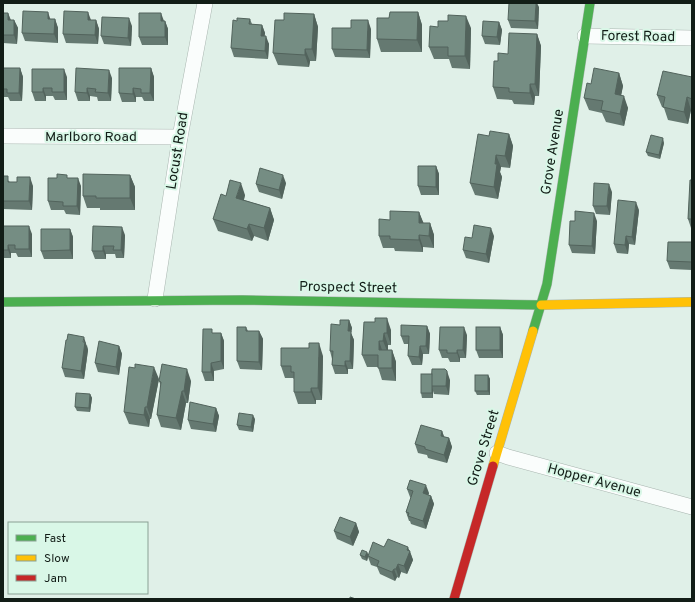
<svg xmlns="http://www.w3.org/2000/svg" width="695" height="602" viewBox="0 0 695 602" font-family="Overpass,sans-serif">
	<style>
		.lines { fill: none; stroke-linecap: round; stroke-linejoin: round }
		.street-casing { stroke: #a8b5af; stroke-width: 16 }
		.fast-casing { stroke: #a8b5af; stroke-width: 10 }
		.slow-casing { stroke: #a8b5af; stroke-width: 10 }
		.jam-casing { stroke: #a8b5af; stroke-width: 10 }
		.street { stroke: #fafdfc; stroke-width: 15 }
		.fast { stroke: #4caf50; stroke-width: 9 }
		.slow { stroke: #ffc107; stroke-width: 9 }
		.jam { stroke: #c62828; stroke-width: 9 }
		.wall { fill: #657971 }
		.shaded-wall { fill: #52635c }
		.building { fill: #758d83; stroke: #52635c }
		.labels { text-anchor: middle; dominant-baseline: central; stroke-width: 4; stroke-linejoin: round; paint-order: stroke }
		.street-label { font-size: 14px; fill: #121d17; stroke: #d9f7e7 }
	</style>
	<rect width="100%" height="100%" fill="#e0f0e8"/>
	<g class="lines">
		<g class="street-casing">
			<g id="street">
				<path d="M585,36l107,2"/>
				<path d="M3,136l177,1"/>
				<path d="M155,299l25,-162 25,-134"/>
				<path d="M497,453l11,4 184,50"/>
			</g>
		</g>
		<g class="fast-casing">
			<g id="fast">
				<path d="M3,302l239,-2 299,5"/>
				<path d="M533,331l14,-47 43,-281"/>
			</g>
		</g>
		<g class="slow-casing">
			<g id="slow">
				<path d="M541,305l151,-3"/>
				<path d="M493,466l40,-135"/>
			</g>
		</g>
		<g class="jam-casing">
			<path id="jam" d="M454,599l39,-133"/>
		</g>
		<use href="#street" class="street"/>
		<use href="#fast" class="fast"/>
		<use href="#slow" class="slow"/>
		<use href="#jam" class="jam"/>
	</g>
	<g class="wall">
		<path d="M539,7l-1,22 -27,-1 -3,-8z"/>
		<path d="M418,12l4,13v27h-41l-4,-13 12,-21z"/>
		<path d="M3,13h5l3,7h3l4,8 -1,16 -14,-1z"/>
		<path d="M314,14l4,13 -2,34h-6l-1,6 -31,-2 -5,-12 11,-33z"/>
		<path d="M50,19h5l3,9v15l-33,-2 -3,-8z"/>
		<path d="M250,19l2,5 10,1 3,8 -1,3 5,8 -1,15 -34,-2 -3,-9 6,-27z"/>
		<path d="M91,20h5l3,9 -1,15 -32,-1 -3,-9z"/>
		<path d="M164,21h1l3,8v16h-26l-3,-8z"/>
		<path d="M499,22l3,8 -2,15 -15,-1 -3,-8z"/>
		<path d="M132,26l-1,20 -27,-2 -3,-8z"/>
		<path d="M471,28l-1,41 -18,-1 -3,-9h-15l-5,-12z"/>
		<path d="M371,29l-1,29 -35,-1 -3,-8z"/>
		<path d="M537,34l4,12 -2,50h-4l-1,9 -20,-1 -2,-4 -15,-1 -4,-12 5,-26z"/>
		<path d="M3,68h17l3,9 -1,24h-12l-2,-4h-5z"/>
		<path d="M151,68l3,9v24h-10l-2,-4h-6v5h-14l-3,-9z"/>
		<path d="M619,73l4,13 -2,9 7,13 -4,18 -18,-4 -4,-9 -13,-3 -5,-12 7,-14z"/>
		<path d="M67,77v23h-12l-2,-4h-7v5h-11l-3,-9z"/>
		<path d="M692,77v33h-1l-3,14 -20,-4 -4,-12 -2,-1 -5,-12z"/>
		<path d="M112,78l-1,23h-13l-1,-4 -7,-1v5h-12l-3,-9z"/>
		<path d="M509,134l4,12 -3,22 -9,-1 -1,5 2,5 -4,22 -23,-4 -5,-12 19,-47z"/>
		<path d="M664,143l-4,16 -12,-3 -2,-4z"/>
		<path d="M436,166l3,8v21h-18l-3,-9z"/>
		<path d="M130,175l5,12v23h-35v-2h-13l-4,-12z"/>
		<path d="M3,176l7,6 23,4 -1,24 -29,-1z"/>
		<path d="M57,178h11l13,8 -1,29 -14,-1 -2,-4h-13l-3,-9z"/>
		<path d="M692,180v51l-4,-12z"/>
		<path d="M286,183l-4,16 -23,-7 -3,-8z"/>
		<path d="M612,192l-2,23 -14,-1 -3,-8z"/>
		<path d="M245,195l-1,5 26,8 4,12 -6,21 -14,-5 -2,5 -34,-10 -5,-12 13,-23z"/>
		<path d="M639,210l-4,35 -6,-1 -1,10 -11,-1 -3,-9z"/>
		<path d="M419,212l4,11h7l4,12v13l-11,-1v5l-28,-1 -1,-3h-11l-4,-12 11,-16z"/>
		<path d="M597,221l-2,33 -23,-1 -3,-8z"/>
		<path d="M3,226l29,8v23h-14l-2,-4h-5v5h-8z"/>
		<path d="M70,229l3,8v22h-29l-3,-8z"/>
		<path d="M125,235l-1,23h-8l-1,-4h-9v5h-11l-3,-8z"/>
		<path d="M494,236l-5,27 -23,-5 -3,-8 9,-12z"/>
		<path d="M692,242v28l-22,-1 -3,-8z"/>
		<path d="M349,320l3,8 -1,5 3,7 -1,29h-5v5h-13l-3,-9v-6l-2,-8 10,-26z"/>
		<path d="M364,322l27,8v15h-3v5h4l4,12v19l-14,-1 -4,-13h-11l-5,-12z"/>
		<path d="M427,326l3,8 -1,20h-6l-1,11h-10l-4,-9 1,-12h-5l-3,-8z"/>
		<path d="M246,327l2,4h11l4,8 -1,31 -22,-1 -3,-8z"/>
		<path d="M500,327l3,8v23h-24l-3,-8z"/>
		<path d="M213,333h8l3,8v28l-10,2v10h-9l-3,-9z"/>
		<path d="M467,335l-1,23h-6v4h-10l-2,-4h-6l-3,-8z"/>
		<path d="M87,345l1,5 -4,29 -19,-2 -3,-9z"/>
		<path d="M119,346l3,8 -3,21 -21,-3 -3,-9z"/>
		<path d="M323,356l-1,44h-6v4h-18l-4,-12v-13l-1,-1h-8l-4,-12z"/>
		<path d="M421,374l29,6 -1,15 -15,-1 -1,-3v7h-11l-1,-5z"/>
		<path d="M488,375l2,4v16h-13l-2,-4z"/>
		<path d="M159,379l-8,40h-1l-1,8 -20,-3 -5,-12z"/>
		<path d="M159,381h32l-3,22h-2l-5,27 -20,-3 -4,-12 4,-29z"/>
		<path d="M90,394l2,4 -2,14 -13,-1 -2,-4z"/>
		<path d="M216,408l3,8 -3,16 -25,-3 -3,-9z"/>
		<path d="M255,419l-2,13 -14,-2 -2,-5z"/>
		<path d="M442,431l2,6 5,1 3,9 -5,16 -19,-5 -1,-3 -9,-2 -3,-9z"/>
		<path d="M407,489l22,4 -1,2 3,1 3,8 -8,25 -15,-5 -1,-3h-1l-3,-9 5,-14 -1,-1z"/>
		<path d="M356,523l3,9 -6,14 -16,-7 -3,-8z"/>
		<path d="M384,547l26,4 3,9 -6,14 -6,-2 -2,6 -2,-1 -2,4 -15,-7 -3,-7 -6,-2 -3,-8 -1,4 -5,-2 -2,-4 7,-3 1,3z"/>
	</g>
	<g class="shaded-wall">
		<path d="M536,3h1l2,4 -1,22 -3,-8z"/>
		<path d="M48,12l3,9 -3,-2z"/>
		<path d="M88,12l3,8h-3z"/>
		<path d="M418,12l4,13v27l-5,-12z"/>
		<path d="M8,13l3,9 -3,-2z"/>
		<path d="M161,13l3,8h-3z"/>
		<path d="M314,14l4,13 -2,34 -4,-12z"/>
		<path d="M466,16l5,12 -1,41 -5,-13z"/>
		<path d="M129,18l3,8 -1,20 -3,-8z"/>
		<path d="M55,19l3,9v15l-4,-9z"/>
		<path d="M14,20l4,8 -1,16 -3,-9z"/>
		<path d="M96,20l3,9 -1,15 -3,-9z"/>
		<path d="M368,20l3,9 -1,29 -3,-8z"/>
		<path d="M165,21l3,8v16l-3,-8z"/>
		<path d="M499,22l3,8 -2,15 -3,-8z"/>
		<path d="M262,25l3,8 -1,11 -3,-8z"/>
		<path d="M537,34l4,12 -2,50 -4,-12z"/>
		<path d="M266,36l3,8 -1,15 -3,-8z"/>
		<path d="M305,49l5,12 -1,6 -4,-12z"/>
		<path d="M20,68l3,9 -1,24 -3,-8z"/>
		<path d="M151,68l3,9v24l-4,-8z"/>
		<path d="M64,69l3,8v23l-3,-8z"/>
		<path d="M109,70l3,8 -1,23 -3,-8z"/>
		<path d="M619,73l4,13 -4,20 -4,-12z"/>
		<path d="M530,84l5,12 -1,9 -4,-12z"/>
		<path d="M43,88l3,8v5l-3,-9z"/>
		<path d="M87,88l3,8v5l-3,-8z"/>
		<path d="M133,88l3,9v5l-3,-8z"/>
		<path d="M624,96l4,12 -4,18 -4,-12z"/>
		<path d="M687,97l4,13 -3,14 -4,-12z"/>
		<path d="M509,134l4,12 -3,22 -5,-12z"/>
		<path d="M663,138l1,5 -4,16 -1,-4z"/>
		<path d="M496,155l5,12 -1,5 2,5 -4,22 -4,-12 1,-23z"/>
		<path d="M436,166l3,8v21l-3,-8z"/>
		<path d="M130,175l5,12v23l-5,-12z"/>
		<path d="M283,175l3,8 -4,16 -3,-9z"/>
		<path d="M30,177l3,9 -1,24 -3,-9z"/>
		<path d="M78,178l3,8 -1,29 -3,-9z"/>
		<path d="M241,183l4,12 -4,15 -5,-12z"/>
		<path d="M609,184l3,8 -2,23 -3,-9z"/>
		<path d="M636,202l3,8 -4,35 -3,-8z"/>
		<path d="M270,208l4,12 -6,21 -4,-13z"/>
		<path d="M419,212l5,12 -5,-1z"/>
		<path d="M594,213l3,8 -2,33 -3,-8z"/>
		<path d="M430,223l4,12v13l-5,-12z"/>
		<path d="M249,224l5,12 -2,5 -5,-12z"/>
		<path d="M29,226l3,8v23l-3,-8z"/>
		<path d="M122,227l3,8 -1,23 -3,-8z"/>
		<path d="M491,228l3,8 -5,27 -3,-9z"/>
		<path d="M70,229l3,8v22l-3,-9z"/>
		<path d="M419,235l4,12v5l-4,-12z"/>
		<path d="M626,236l3,8 -1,10 -3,-9z"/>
		<path d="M8,245l3,8v5l-3,-8z"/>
		<path d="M103,246l3,8v5l-3,-8z"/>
		<path d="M387,318l4,12v15l-4,-12z"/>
		<path d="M349,320l3,8 -1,5 3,7 -1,29 -3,-8 -2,-30z"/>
		<path d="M427,326l3,8 -1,20 -3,-8z"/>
		<path d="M464,327l3,8 -1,23 -3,-8z"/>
		<path d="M500,327l3,8v23l-3,-8z"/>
		<path d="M259,331l4,8 -1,31 -3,-8z"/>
		<path d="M221,333l3,8v28l-3,-8z"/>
		<path d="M384,333l4,12v8l-5,-12z"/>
		<path d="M84,337l4,13 -4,29 -3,-8z"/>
		<path d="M379,341l4,12 -4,-3z"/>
		<path d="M319,343l4,13 -1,44 -4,-12z"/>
		<path d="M119,346l3,8 -3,21 -3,-8z"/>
		<path d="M420,346l3,8 -1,11 -3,-8z"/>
		<path d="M392,350l4,12v19l-4,-13z"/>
		<path d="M457,350l3,8v4l-3,-9z"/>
		<path d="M345,361l3,8v5l-3,-8z"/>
		<path d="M211,363l3,8v10l-3,-9z"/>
		<path d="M154,367l5,12 -8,40 -4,-12z"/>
		<path d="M187,369l4,12 -3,22 -4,-12z"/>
		<path d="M447,371l3,9 -1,15 -3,-9z"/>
		<path d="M488,375l2,4v16l-2,-4z"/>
		<path d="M432,387l1,4v7l-1,-5z"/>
		<path d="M311,388l5,12v4l-5,-12z"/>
		<path d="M182,391l4,12 -5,27 -5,-12z"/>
		<path d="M90,394l2,4 -2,14 -1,-4z"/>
		<path d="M145,407l5,12 -1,8 -5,-12z"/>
		<path d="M216,408l3,8 -3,16 -3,-8z"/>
		<path d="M253,415l2,4 -2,13 -2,-5z"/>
		<path d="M442,431l3,8 -4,-3z"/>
		<path d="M449,438l3,9 -5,16 -3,-8z"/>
		<path d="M426,485l3,8 -3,9 -3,-9z"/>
		<path d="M431,496l3,8 -8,25 -3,-8z"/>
		<path d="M356,523l3,9 -6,14 -3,-9z"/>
		<path d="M408,547l5,13 -6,14 -3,-8 3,-16z"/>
		<path d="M367,552l2,4h-1v1l-1,4 -2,-4z"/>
		<path d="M398,564l3,8 -2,6 -3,-9z"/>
		<path d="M394,569l3,8 -2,4 -3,-9z"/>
	</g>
	<g class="building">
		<path d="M509,3h27l-1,18 -27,-1z"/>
		<path d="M23,11l25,1v7h7l-1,15 -32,-1z"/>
		<path d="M64,11l24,1v8h8l-1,15 -32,-1z"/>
		<path d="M390,12h28l-1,28 -40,-1v-21h12z"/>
		<path d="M3,13h5v7h6v15h-11z"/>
		<path d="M139,13h22v8h4v16h-26z"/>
		<path d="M284,13l30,1 -2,35h-7v6l-32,-2 2,-33h9z"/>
		<path d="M448,15l18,1 -1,40h-17v-9h-19l1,-21 8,1v-6h10z"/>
		<path d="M102,17l27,1 -1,20 -27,-2z"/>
		<path d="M237,18l13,1 -1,5 13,1 -1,11h5l-1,15 -34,-3 2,-28 4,1z"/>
		<path d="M351,20h17l-1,30 -35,-1v-21h19z"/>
		<path d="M483,21l16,1 -2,15 -15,-1z"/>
		<path d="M509,33l28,1 -2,50h-5v9l-21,-1v-4l-16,-1 1,-26h4v-8l10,1z"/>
		<path d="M3,68h17l-1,25h-12v-4h-4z"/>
		<path d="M76,68l33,2 -1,23 -13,-1 1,-3 -9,-1v5l-12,-1z"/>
		<path d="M119,68h32l-1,25h-9v-4l-8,-1v6l-14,-1z"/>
		<path d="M594,68l25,5 -4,21 9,2 -4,18 -19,-4 2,-9 -19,-3 3,-15 4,1z"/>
		<path d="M32,69h32v23h-12v-4h-9v4h-11z"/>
		<path d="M663,71l29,6v22l-5,-2 -3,15 -21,-5 2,-10 -8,-2z"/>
		<path d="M490,131l19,3 -4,22 -9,-1 -1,9h2l-3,23 -24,-4 8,-49 11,2z"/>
		<path d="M651,135l12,3 -4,17 -13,-3z"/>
		<path d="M418,166h18v21l-18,-1z"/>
		<path d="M260,168l23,7 -4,15 -23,-6z"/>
		<path d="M57,174l10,1v3h11l-1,28h-14v-4l-15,-1v-23h9z"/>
		<path d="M83,174l47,1v23h-34v-2h-13z"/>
		<path d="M3,176h5v6h9v-5h13l-1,24h-26z"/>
		<path d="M230,180l11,3 -5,15 34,10 -6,20 -15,-4 -2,5 -34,-10 8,-25 5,2z"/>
		<path d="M690,180h2v39h-4z"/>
		<path d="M594,183l15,1 -2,22h-14z"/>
		<path d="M618,200l18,2 -4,35 -6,-1 -1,9 -11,-1z"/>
		<path d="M390,211l29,1v11h11l-1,13 -10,-1v5l-29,-1v-3h-11v-17l11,1z"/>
		<path d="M575,211l19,2 -2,33 -23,-1 1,-24h5z"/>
		<path d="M474,225l17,3 -5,26 -23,-4 2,-13 7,1z"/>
		<path d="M3,226h26v23h-14v-4h-7v5h-5z"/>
		<path d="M93,226l29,1 -1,23h-8l1,-4h-11v5h-11z"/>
		<path d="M41,229h29v21l-29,1z"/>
		<path d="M668,242h24v20l-25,-1z"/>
		<path d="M375,318h12v15h-3l-1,8h-4v9h13v18h-14v-13h-16l2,-33h11z"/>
		<path d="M340,320h9l-1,11h3l-1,30h-5v5l-13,-1 1,-14h-3l1,-27 9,1z"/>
		<path d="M401,325l26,1 -1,20h-6l-1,11 -11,-1 1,-20h-8z"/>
		<path d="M237,327h9v4h13v31l-22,-1z"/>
		<path d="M440,327h24l-1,23h-6v3h-10v-3h-8z"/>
		<rect x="476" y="327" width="24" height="23"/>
		<path d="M203,329h9v4h9v28l-10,2v9h-9z"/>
		<path d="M68,334l16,3 -1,5h2l-4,29 -19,-3 4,-28h1z"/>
		<path d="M99,341l20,5 -3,21 -21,-4z"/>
		<path d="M309,343h10l-1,45h-7v4h-17v-20h-3v-6h-10v-18h28z"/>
		<path d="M135,364l19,3 -7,40h-2l-1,8 -20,-3 5,-45 6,1z"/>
		<path d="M162,364l25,5 -3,22h-2l-6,27 -19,-3 4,-33 -2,-1z"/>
		<path d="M432,369h13l2,2 -1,15h-15z"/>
		<rect x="421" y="374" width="11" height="19"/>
		<rect x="475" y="375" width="13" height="16"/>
		<path d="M76,393l14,1 -1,14 -14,-1z"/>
		<path d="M190,402l26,6 -3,16 -25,-4z"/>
		<path d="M239,413l14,2 -2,12 -14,-2z"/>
		<path d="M421,425l21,6 -1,5 8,2 -5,17 -19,-6v-2l-10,-3z"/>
		<path d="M410,480l16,5 -3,8 8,3 -8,25 -15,-5 1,-3 -3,-1 7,-21 -6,-2z"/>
		<path d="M340,517l16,6 -6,14 -16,-6z"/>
		<path d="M388,539l20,8 -1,3 3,1 -6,15 -6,-2 -2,5h-2l-2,3 -15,-6 2,-5 -11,-5 5,-14 11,5z"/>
		<path d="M362,550l5,2 -2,5 -5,-2z"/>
		<path d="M350,597l6,2h-6z"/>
	</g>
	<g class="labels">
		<g class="street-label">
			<text transform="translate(638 37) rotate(1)">Forest Road</text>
			<text x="91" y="137">Marlboro Road</text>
			<text transform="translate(178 151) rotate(-81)">Locust Road</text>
			<text transform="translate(553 152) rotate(-81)">Grove Avenue</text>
			<text transform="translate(348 288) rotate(1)">Prospect Street</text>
			<text transform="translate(484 448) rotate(-73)">Grove Street</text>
			<text transform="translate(594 481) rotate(15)">Hopper Avenue</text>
		</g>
	</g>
	<rect width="695" height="602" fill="none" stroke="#121d17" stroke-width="8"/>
	<rect x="8" y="522" width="140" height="72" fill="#d9f7e7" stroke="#89a094"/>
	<rect x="16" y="535" width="20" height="6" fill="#4caf50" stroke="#89a094"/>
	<text x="44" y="542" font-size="12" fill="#121d17">Fast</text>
	<rect x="16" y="555" width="20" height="6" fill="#ffc107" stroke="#89a094"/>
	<text x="44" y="562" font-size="12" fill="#121d17">Slow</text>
	<rect x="16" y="575" width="20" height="6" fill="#c62828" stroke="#89a094"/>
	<text x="44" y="582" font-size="12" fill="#121d17">Jam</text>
</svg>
